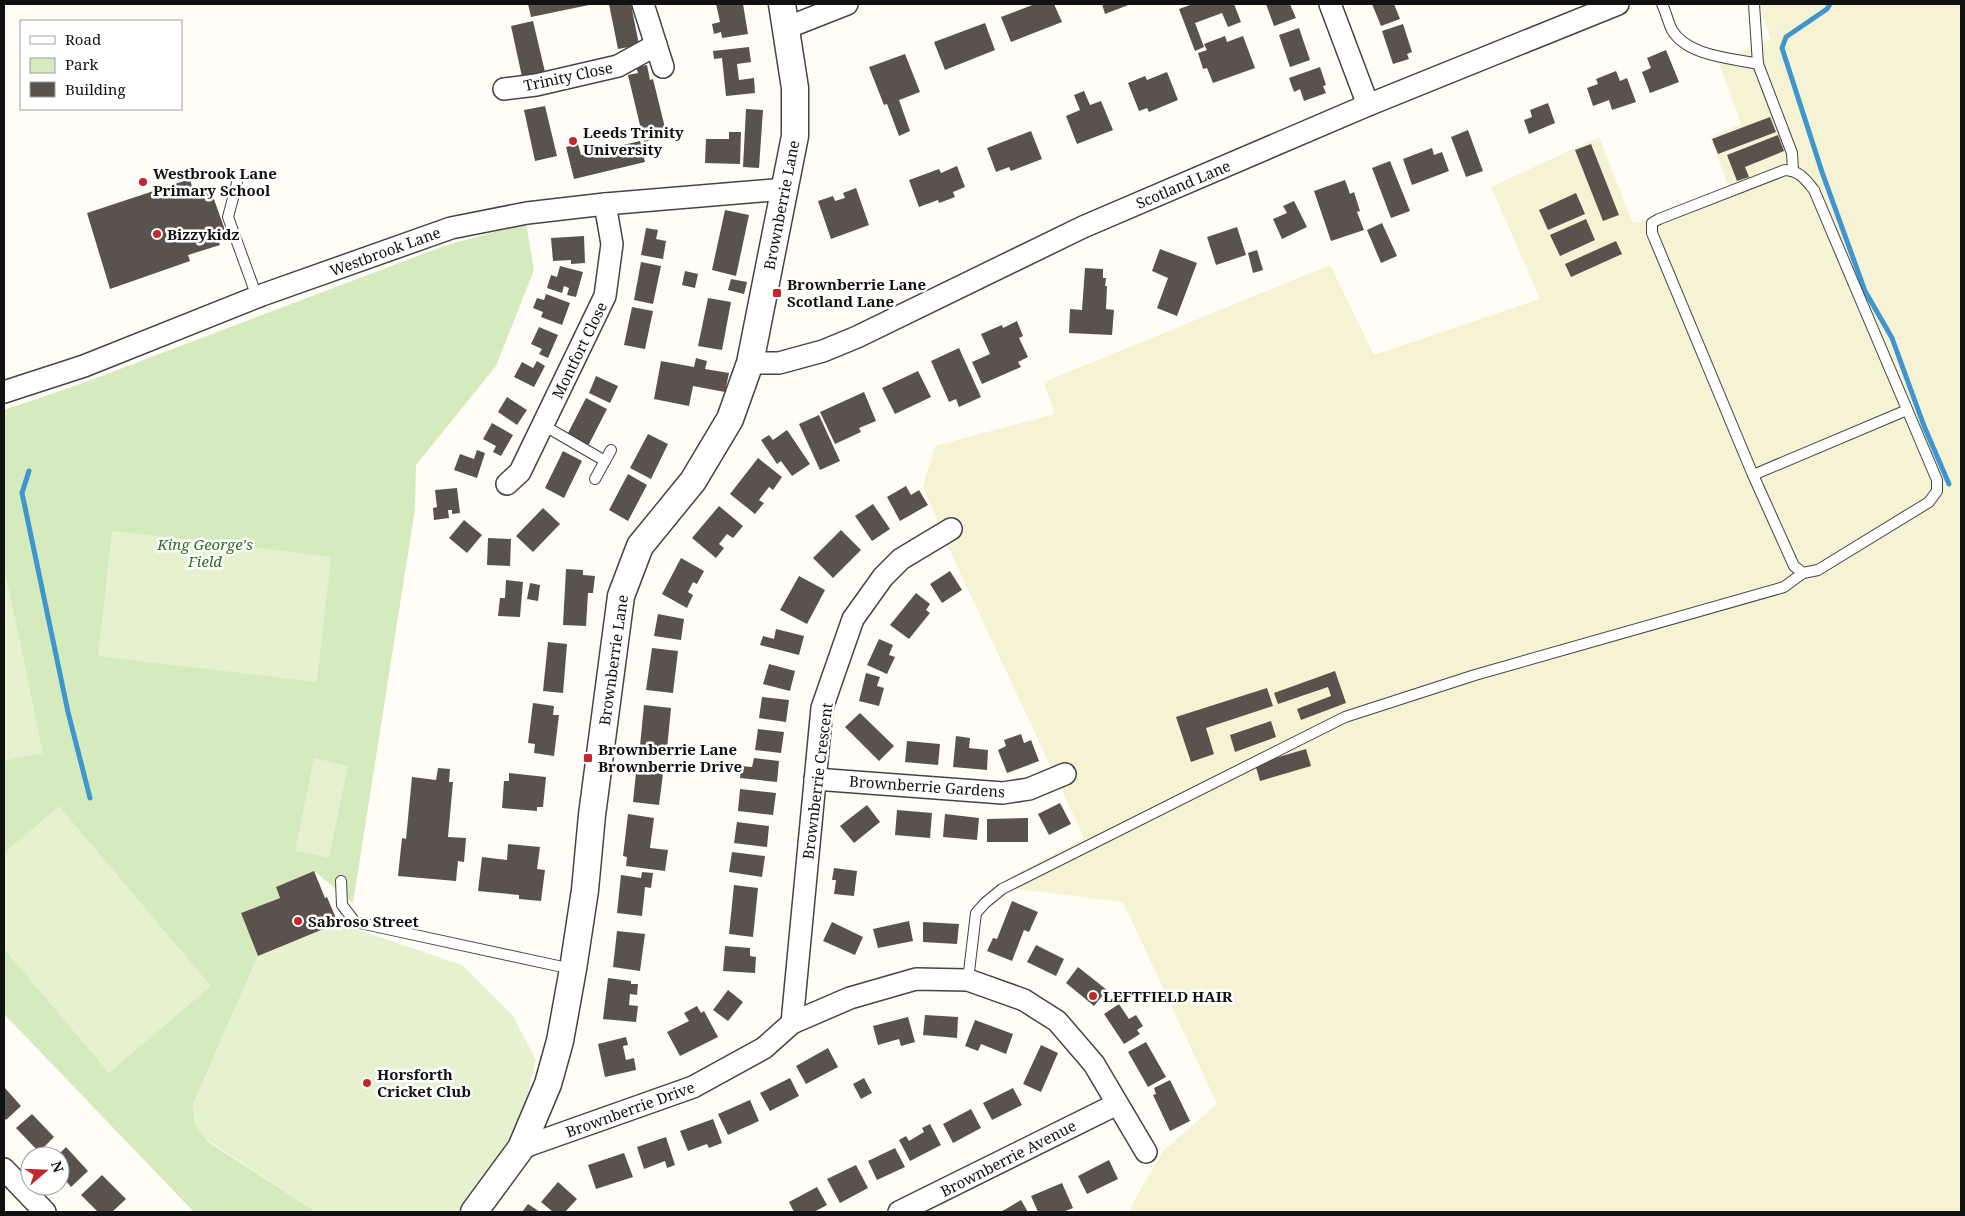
<svg xmlns="http://www.w3.org/2000/svg" width="1965" height="1216" viewBox="0 0 1965 1216" font-family="'Noto Serif',serif">
	<style>
		.farmland { fill: #f6f3d4 }
		.green { fill: #d5ebbd }
		.pitch { fill: #e6f2cf }
		.lines { fill: none; stroke-linecap: round; stroke-linejoin: round }
		.stream { stroke: #3f96cf; stroke-width: 5 }
		.building { fill: #5a524d }
		.service-casing { stroke: #444; stroke-width: 12 }
		.minor-casing { stroke: #444; stroke-width: 24 }
		.tertiary-casing { stroke: #444; stroke-width: 29 }
		.service { stroke: #fff; stroke-width: 10 }
		.minor { stroke: #fff; stroke-width: 21 }
		.tertiary { stroke: #fff; stroke-width: 26 }
		.poi-dot { fill: #c4262e; stroke: #fff; stroke-width: 2 }
		.labels { text-anchor: middle; dominant-baseline: central; stroke-width: 5; stroke-linejoin: round; paint-order: stroke }
		.street-label { font-size: 15px; fill: #111; stroke: #fff }
		.poi-label { font-size: 15px; font-weight: bold; fill: #111; stroke: #fff; text-anchor: start }
		.park-label { font-size: 15px; font-style: italic; fill: #2f6b1f; stroke: #fff }
	</style>
	<rect width="100%" height="100%" fill="#fffdf5"/>
	<path class="farmland" d="M1758,4h203v1208h-831l4,-11 29,-50 54,-47 -94,-202 -106,-13 -10,-10 77,-41 -136,-291 -25,-61 12,-40 120,-32 -11,-32 286,-117 44,90 166,-56 -49,-112 108,-50 34,86 99,-27 -22,-59 31,-13 -23,-63 53,-22z"/>
	<path class="green" d="M526,223l8,47 -38,96 -80,99 -1,44 -62,394 -39,-32 -38,16 4,11 -39,15 17,43 -65,149 14,36 109,71h-122l-190,-198v-604l79,-27 361,-137z"/>
	<g class="pitch">
		<path d="M112,531l219,26 -14,125 -219,-26z"/>
		<path d="M4,565l39,188 -39,8z"/>
		<path d="M314,758l34,8 -19,92 -34,-7z"/>
		<path d="M59,806l152,180 -102,87 -105,-124v-96z"/>
		<path d="M338,923l124,42 51,51 23,44 -15,61 -32,50 -32,41h-141l-109,-72 -13,-16 -1,-19 65,-149z"/>
	</g>
	<g class="lines">
		<g class="stream">
			<path d="M1830,4l-3,5 -41,28 -4,11 40,124 43,119 27,47 32,88 25,58"/>
			<path d="M29,471l-7,22 46,219 22,86"/>
		</g>
	</g>
	<g class="building">
		<path d="M528,4h61v1l-58,12z"/>
		<path d="M609,4h22l8,41 -21,4z"/>
		<path d="M716,4h27l5,30 -26,4 -1,-6 -7,2 -2,-10 8,-2z"/>
		<path d="M1035,4h19l8,18 -51,20 -10,-25z"/>
		<path d="M1102,4h29l-26,10z"/>
		<path d="M1193,4h41l7,18 -13,5 -6,-14 -27,10 9,24 -9,4 -16,-42z"/>
		<path d="M1266,4h24l6,14 -22,8z"/>
		<path d="M1372,4h22l6,15 -19,7z"/>
		<path d="M533,21l12,51 -23,5 -11,-51z"/>
		<path d="M985,23l10,27 -50,20 -11,-28z"/>
		<path d="M1403,24l9,28 -5,2 2,5 -16,5 -11,-33z"/>
		<path d="M1299,28l11,32 -20,7 -11,-32z"/>
		<path d="M1225,36l2,6 16,-6 12,32 -42,15 -6,-15 -4,1 -5,-16 9,-3 -3,-6z"/>
		<path d="M749,47l2,15 -14,2 2,16 15,-2 1,15 -29,3 -4,-38 -8,1 -1,-8z"/>
		<path d="M1666,50l13,32 -29,11 -8,-21 9,-4 -4,-10z"/>
		<path d="M905,54l15,38 -21,8 11,31 -11,5 -12,-32 -3,1 -15,-38z"/>
		<path d="M647,65l3,15 3,-1 14,57 -23,6 -16,-67 10,-2 -2,-6z"/>
		<path d="M1320,67l6,18 -3,1 3,7 -22,8 -4,-12 -6,3 -5,-14z"/>
		<path d="M1616,71l4,10 7,-3 9,24 -24,8 -3,-10 -16,6 -6,-18 11,-4 -2,-5z"/>
		<path d="M1167,72l11,28 -29,12 -2,-4 -8,3 -11,-28 17,-7 2,4z"/>
		<path d="M1084,91l6,14 11,-4 12,29 -36,14 -11,-28 14,-6 -6,-15z"/>
		<path d="M1548,103l7,20 -26,11 -5,-14 8,-3 -2,-7z"/>
		<path d="M545,106l12,50 -22,5 -11,-51z"/>
		<path d="M746,109l17,1 -4,58 -16,-1z"/>
		<path d="M1770,117l6,15 -58,22 -6,-15z"/>
		<path d="M1468,130l15,41 -17,6 -15,-40z"/>
		<path d="M1031,131l11,28 -31,12 -2,-4 -13,5 -9,-24z"/>
		<path d="M729,132h12l-1,32 -35,-1 1,-24h23z"/>
		<path d="M1778,135l6,16 -39,16 4,10 -12,4 -10,-26z"/>
		<path d="M640,141l5,21 -71,17 -8,-32 12,-3 3,11z"/>
		<path d="M1591,144l28,71 -16,6 -28,-71z"/>
		<path d="M1432,148l2,7 8,-3 7,19 -37,14 -9,-26z"/>
		<path d="M1390,161l20,50 -19,7 -19,-50z"/>
		<path d="M957,166l8,21 -12,5 2,5 -16,6 -1,-3 -19,7 -10,-27 30,-11 2,4z"/>
		<path d="M190,179l4,16 16,-7 16,45 -9,3 3,9 -32,10 2,6 -80,28 -23,-76z"/>
		<path d="M1345,180l5,14 4,-2 6,19 -3,1 7,18 -33,11 -17,-50z"/>
		<path d="M856,188l13,37 -38,14 -13,-38 15,-5 2,5 10,-3 -2,-5z"/>
		<path d="M1576,193l9,21 -37,16 -9,-20z"/>
		<path d="M1294,201l13,26 -25,12 -9,-20 14,-6 -4,-7z"/>
		<path d="M725,210l24,5 -13,61 -24,-6z"/>
		<path d="M1586,219l9,21 -35,16 -10,-21z"/>
		<path d="M1382,223l15,33 -16,7 -14,-33z"/>
		<path d="M1237,227l9,28 -30,10 -9,-28z"/>
		<path d="M646,228l12,2 -2,9 10,2 -3,18 -22,-4z"/>
		<path d="M584,236l1,27 -14,1v-4l-18,1 -2,-23z"/>
		<path d="M1616,241l6,13 -51,23 -6,-13z"/>
		<path d="M1160,249l37,14 -20,53 -20,-8 11,-30 -16,-7z"/>
		<path d="M1257,250l6,20 -10,3 -5,-20z"/>
		<path d="M641,262l20,4 -8,38 -19,-4z"/>
		<path d="M560,266l23,6 -7,25 -9,-2 2,-7 -5,-2 -2,7 -15,-5 4,-13 6,2z"/>
		<path d="M1085,268l18,1v9h3l-1,8h2l-1,23 8,1 -2,25 -43,-2 1,-24 12,1z"/>
		<path d="M685,271l13,3 -3,14 -13,-3z"/>
		<path d="M731,279l16,3 -3,12 -16,-4z"/>
		<path d="M546,294l24,9 -8,22 -21,-8 2,-5 -10,-4 4,-10 7,2z"/>
		<path d="M708,298l23,4 -9,48 -24,-4z"/>
		<path d="M632,307l21,4 -8,38 -21,-4z"/>
		<path d="M1017,321l6,15 -4,2 9,19 -10,5 3,5 -39,17 -10,-22 18,-8 -9,-20 21,-9 1,3z"/>
		<path d="M539,327l19,8 -10,23 -9,-4 3,-5 -11,-5z"/>
		<path d="M959,348l22,49 -22,10 -3,-8 -7,3 -18,-41z"/>
		<path d="M696,358l11,3 -2,8 24,4 -4,19 -32,-6 -4,20 -35,-7 7,-38 33,6z"/>
		<path d="M537,361l8,5 -11,21 -20,-10 8,-15 11,6z"/>
		<path d="M918,371l13,26 -36,17 -13,-26z"/>
		<path d="M596,376l22,10 -8,17 -21,-10z"/>
		<path d="M864,392l12,29 -17,7 2,4 -26,12 -15,-32z"/>
		<path d="M507,397l20,13 -10,15 -19,-13z"/>
		<path d="M586,398l21,11 -19,37 -21,-11z"/>
		<path d="M819,415l21,46 -20,9 -21,-46z"/>
		<path d="M492,423l21,12 -12,21 -8,-4 3,-6 -13,-7z"/>
		<path d="M787,430l23,34 -18,12 -11,-15 -4,3 -16,-24 8,-5 4,5z"/>
		<path d="M648,434l20,10 -17,35 -21,-11z"/>
		<path d="M477,450l8,3 -8,25 -23,-8 6,-16 14,5z"/>
		<path d="M563,451l19,10 -18,37 -19,-10z"/>
		<path d="M758,458l24,19 -9,13 -4,-3 -10,13 5,3 -9,11 -25,-20z"/>
		<path d="M628,474l19,11 -19,36 -19,-11z"/>
		<path d="M906,486l5,9 8,-5 9,15 -28,16 -13,-24z"/>
		<path d="M457,488l3,25 -8,1v-4h-4l1,8 -15,2 -1,-12 4,-1 -2,-17z"/>
		<path d="M873,504l17,25 -18,12 -17,-25z"/>
		<path d="M719,506l24,20 -10,12 -6,-4 -8,10 5,4 -8,10 -24,-20z"/>
		<path d="M543,508l17,16 -27,28 -17,-16z"/>
		<path d="M464,520l18,15 -15,18 -18,-15z"/>
		<path d="M841,530l20,20 -28,28 -20,-20z"/>
		<path d="M488,538l23,1 -1,27 -23,-1z"/>
		<path d="M681,558l23,13 -7,13 -4,-2 -5,10 5,3 -6,13 -25,-14z"/>
		<path d="M566,569l17,1v5l12,1 -2,17h-5l-2,33 -23,-1z"/>
		<path d="M950,571l12,19 -20,13 -12,-19z"/>
		<path d="M799,576l26,14 -18,34 -27,-14z"/>
		<path d="M506,580l17,2 -3,35 -22,-1 2,-18h5z"/>
		<path d="M530,583l10,2 -2,16 -11,-2z"/>
		<path d="M916,593l14,11 -4,6 4,3 -21,26 -19,-14z"/>
		<path d="M658,614l26,5 -3,21 -27,-4z"/>
		<path d="M776,629l28,7 -5,19 -39,-10 3,-9 11,3z"/>
		<path d="M879,639l14,6 -4,10 6,2 -8,17 -20,-9z"/>
		<path d="M548,642l19,2 -4,49 -20,-2z"/>
		<path d="M652,648l26,3 -5,42 -27,-3z"/>
		<path d="M769,664l26,7 -5,20 -27,-7z"/>
		<path d="M1335,671l11,32 -45,17 -4,-11 34,-13 -3,-9 -50,17 -4,-11z"/>
		<path d="M866,673l14,4 -3,9 7,2 -5,18 -20,-5z"/>
		<path d="M1267,688l6,18 -67,22 8,26 -23,8 -15,-45z"/>
		<path d="M762,697l27,3 -3,22 -27,-4z"/>
		<path d="M533,703l21,3 -1,9h6l-5,41 -20,-3 1,-9 -7,-1z"/>
		<path d="M644,705l27,3 -4,41 -27,-3z"/>
		<path d="M860,713l34,33 -15,15 -34,-34z"/>
		<path d="M1271,721l5,16 -41,15 -5,-17z"/>
		<path d="M758,729l26,3 -3,21 -26,-3z"/>
		<path d="M1021,734l3,9 7,-3 8,21 -32,12 -9,-23 8,-4 -2,-6z"/>
		<path d="M956,736l14,2 -1,10 19,2 -1,20 -34,-3z"/>
		<path d="M907,741l33,3 -2,21 -33,-3z"/>
		<path d="M1306,749l5,17 -51,15 -5,-17z"/>
		<path d="M754,758l25,3 -2,21 -37,-4 1,-12 11,1z"/>
		<path d="M637,763l27,3 -5,39 -26,-3z"/>
		<path d="M438,768l12,1 -1,13h4l-5,55 18,1 -2,24 -6,-1 -2,20 -58,-5 4,-38 4,1 6,-62 24,3z"/>
		<path d="M509,773l37,4 -3,30h-6v4l-35,-3 2,-27h5z"/>
		<path d="M740,789l36,4 -3,22 -35,-4z"/>
		<path d="M1060,803l11,21 -22,11 -11,-21z"/>
		<path d="M867,805l13,17 -26,21 -14,-17z"/>
		<path d="M897,810l35,3 -2,25 -35,-3z"/>
		<path d="M628,814l26,4 -4,30 18,2 -3,21 -39,-5 1,-9 -4,-1z"/>
		<path d="M945,814l34,4 -2,22 -34,-3z"/>
		<path d="M1028,818v24h-41v-23z"/>
		<path d="M737,822l32,4 -2,21 -33,-4z"/>
		<path d="M508,844l32,3 -3,22 8,1 -4,31 -22,-2v-4l-41,-4 4,-34 25,3z"/>
		<path d="M732,852l33,4 -3,21 -33,-5z"/>
		<path d="M834,868l23,3 -3,25 -20,-2 2,-14h-4z"/>
		<path d="M314,871l11,27 2,-1 11,26 -80,33 -17,-43 39,-15 -4,-11z"/>
		<path d="M642,872l11,1 -2,15 -6,-1 -3,29 -25,-3 4,-38 20,3z"/>
		<path d="M734,885l24,3 -5,49 -24,-3z"/>
		<path d="M1012,901l26,11 -9,20 -5,-2 -12,31 -25,-10 6,-13 4,1z"/>
		<path d="M909,921l4,20 -35,7 -5,-19z"/>
		<path d="M832,922l31,15 -8,18 -32,-14z"/>
		<path d="M923,922l36,2 -2,20 -34,-2z"/>
		<path d="M617,931l28,3 -5,37 -27,-4z"/>
		<path d="M1036,945l28,14 -8,17 -29,-14z"/>
		<path d="M725,946l25,2v8l6,1 -1,16 -32,-2z"/>
		<path d="M1078,967l29,23 -13,16 -28,-23z"/>
		<path d="M608,978l23,3v3h7l-1,11 -7,-1 -1,11 9,1 -2,16 -33,-3z"/>
		<path d="M728,990l15,12 -15,19 -15,-11z"/>
		<path d="M1119,1004l10,15 7,-4 7,11 -6,4 3,4 -16,10 -20,-30z"/>
		<path d="M697,1006l4,7 3,-2 14,26 -38,19 -13,-24 22,-11 -5,-8z"/>
		<path d="M925,1015l33,2 -1,21 -34,-3z"/>
		<path d="M908,1017l7,25 -14,4 -2,-7 -21,6 -5,-19z"/>
		<path d="M975,1020l38,14 -7,20 -25,-10 -3,7 -13,-5z"/>
		<path d="M626,1037l2,8 -5,1 3,14 8,-2 2,12 -31,7 -7,-33z"/>
		<path d="M1146,1042l20,35 -18,10 -20,-35z"/>
		<path d="M1041,1045l17,8 -17,39 -18,-8z"/>
		<path d="M828,1048l10,19 -32,17 -10,-18z"/>
		<path d="M790,1078l9,18 -29,15 -10,-18z"/>
		<path d="M864,1078l8,15 -11,6 -8,-15z"/>
		<path d="M1170,1080l20,41 -20,10 -17,-36 3,-1 -2,-6z"/>
		<path d="M4,1087l17,19 -15,14 -2,-3z"/>
		<path d="M1013,1088l9,17 -30,15 -9,-17z"/>
		<path d="M750,1100l9,21 -31,14 -10,-21z"/>
		<path d="M971,1109l10,19 -28,15 -10,-19z"/>
		<path d="M32,1114l22,23 -15,15 -23,-24z"/>
		<path d="M713,1119l9,24 -13,5 -2,-4 -19,7 -8,-20z"/>
		<path d="M930,1124l11,21 -31,16 -11,-21 7,-4 3,5 15,-9 -2,-4z"/>
		<path d="M666,1137l9,28 -8,3 -2,-7 -21,8 -7,-22z"/>
		<path d="M66,1147l22,24 -17,16 -11,-13v-18h-3z"/>
		<path d="M895,1148l10,19 -28,13 -9,-19z"/>
		<path d="M624,1153l9,24 -37,12 -8,-24z"/>
		<path d="M1109,1160l9,19 -31,15 -9,-18z"/>
		<path d="M856,1165l12,23 -28,15 -13,-24z"/>
		<path d="M102,1175l24,24 -14,13h-14l-17,-17z"/>
		<path d="M558,1182l19,17 -12,13h-12l-12,-10z"/>
		<path d="M1062,1183l11,25 -10,4h-25l-7,-16z"/>
		<path d="M817,1187l10,18 -13,7h-20l-5,-10z"/>
		<path d="M1021,1200l7,12h-28l6,-3z"/>
		<path d="M528,1204l12,8h-18z"/>
	</g>
	<g class="lines">
		<g class="service-casing">
			<g id="service">
				<path d="M1662,4c4,8 6,18 10,26 15,26 59,28 86,34"/>
				<path d="M1754,4l4,60 34,89 1,18"/>
				<path d="M1785,170c15,1 20,9 29,20l123,290v11l-8,11 -111,68 -15,3 -9,-7 -41,-91 -101,-242v-10l7,-4z"/>
				<path d="M237,183l-9,34 29,80"/>
				<path d="M543,425l62,36"/>
				<path d="M1753,475l154,-65"/>
				<path d="M595,479l16,-29"/>
				<path d="M341,881l1,24 13,17 217,47"/>
				<path d="M968,980l8,-67 9,-10 17,-14 343,-172 130,-42 309,-88 19,-14"/>
			</g>
		</g>
		<g class="minor-casing">
			<g id="minor">
				<path d="M643,4l20,63"/>
				<path d="M1330,4l38,101"/>
				<path d="M786,28l61,-24"/>
				<path d="M504,89l32,-4 82,-19 38,-21"/>
				<path d="M750,363h29l44,-12 34,-14 226,-110 285,-122 250,-101"/>
				<path d="M4,392l80,-26 178,-71 189,-67 76,-15 78,-9 180,-15"/>
				<path d="M507,484l13,-12 85,-176 7,-52 -7,-40"/>
				<path d="M815,779l188,14 26,-4 36,-15"/>
				<path d="M792,1023l30,-315 31,-89 30,-42 18,-18 50,-30"/>
				<path d="M521,1148l172,-61 71,-39 28,-25 58,-25 66,-19 52,1 56,20 33,21 37,43 52,88"/>
				<path d="M4,1169l41,43"/>
				<path d="M899,1212l218,-108"/>
			</g>
		</g>
		<g class="tertiary-casing">
			<path id="tertiary" d="M474,1212l47,-64 27,-64 12,-43 13,-72 12,-79 7,-75 29,-219 19,-50 53,-65 37,-62 20,-56 45,-227v-48l-13,-84"/>
		</g>
		<use href="#service" class="service"/>
		<use href="#minor" class="minor"/>
		<use href="#tertiary" class="tertiary"/>
	</g>
	<g class="poi-dot">
		<circle cx="573" cy="141" r="5"/>
		<circle cx="143" cy="182" r="5"/>
		<circle cx="157" cy="234" r="5"/>
		<rect x="772" y="288" width="10" height="10" rx="2.5"/>
		<rect x="583" y="753" width="10" height="10" rx="2.5"/>
		<circle cx="298" cy="921" r="5"/>
		<circle cx="1093" cy="996" r="5"/>
		<circle cx="367" cy="1083" r="5"/>
	</g>
	<g class="labels">
		<g class="street-label">
			<text transform="translate(568 76) rotate(-12)">Trinity Close</text>
			<text transform="translate(1183 184) rotate(-23)">Scotland Lane</text>
			<text transform="translate(781 205) rotate(-79)">Brownberrie Lane</text>
			<text transform="translate(385 251) rotate(-20)">Westbrook Lane</text>
			<text transform="translate(579 350) rotate(-64)">Montfort Close</text>
			<text transform="translate(613 660) rotate(-82)">Brownberrie Lane</text>
			<text transform="translate(817 781) rotate(-83)">Brownberrie Crescent</text>
			<text transform="translate(927 786) rotate(4)">Brownberrie Gardens</text>
			<text transform="translate(630 1109) rotate(-20)">Brownberrie Drive</text>
			<text transform="translate(1008 1158) rotate(-27)">Brownberrie Avenue</text>
		</g>
		<g class="poi-label">
			<text x="583" y="132">Leeds Trinity<tspan x="583" dy="17">University</tspan></text>
			<text x="153" y="173">Westbrook Lane<tspan x="153" dy="17">Primary School</tspan></text>
			<text x="167" y="234">Bizzykidz</text>
			<text x="787" y="284">Brownberrie Lane<tspan x="787" dy="17">Scotland Lane</tspan></text>
			<text x="598" y="749">Brownberrie Lane<tspan x="598" dy="17">Brownberrie Drive</tspan></text>
			<text x="308" y="921">Sabroso Street</text>
			<text x="1103" y="996">LEFTFIELD HAIR</text>
			<text x="377" y="1074">Horsforth<tspan x="377" dy="17">Cricket Club</tspan></text>
		</g>
		<g class="park-label">
			<text x="205" y="544">King George's<tspan x="205" dy="17">Field</tspan></text>
		</g>
	</g>
	<rect width="1965" height="1216" fill="none" stroke="#111111" stroke-width="10"/>
	<rect x="20" y="20" width="162" height="90" fill="#ffffff" stroke="#a0a0a0"/>
	<rect x="30" y="36" width="25" height="8" fill="#ffffff" stroke="#a0a0a0"/>
	<text x="65" y="45" font-size="15" fill="#111111">Road</text>
	<rect x="30" y="58" width="25" height="15" fill="#d5ebbd" stroke="#a0a0a0"/>
	<text x="65" y="70" font-size="15" fill="#111111">Park</text>
	<rect x="30" y="82" width="25" height="15" fill="#5a524d" stroke="#a0a0a0"/>
	<text x="65" y="95" font-size="15" fill="#111111">Building</text>
	<g transform="translate(45 1171) rotate(71)"><circle r="24" fill="#ffffff" stroke="#a0a0a0"/>
	<path d="M0-4L9 19L0 12L-9 19Z" fill="#c4262e"/>
	<text y="-8" font-size="14" font-weight="bold" text-anchor="middle" fill="#111111">N</text>
	</g>
</svg>
